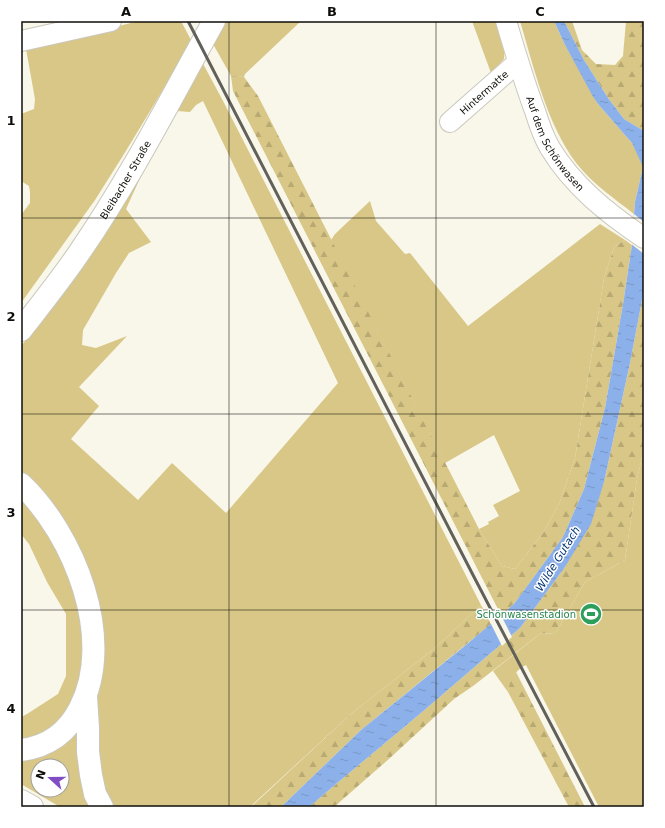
<svg xmlns="http://www.w3.org/2000/svg" width="665" height="828" viewBox="0 0 665 828" font-family="'DejaVu Sans',sans-serif">
	<style>
		.grass { fill: #d8c786; fill-rule: evenodd }
		.forest { fill: url(#forest-firs) }
		.water { fill: url(#water-ripples) }
		.pier { fill: #f9f6ea }
		.lines { fill: none; stroke-linecap: round; stroke-linejoin: round }
		.minor-casing { stroke: #cac7bc; stroke-width: 22 }
		.major-casing { stroke: #cac7bc; stroke-width: 24 }
		.highway-casing { stroke: #cac7bc; stroke-width: 24 }
		.minor { stroke: #fff; stroke-width: 20 }
		.major { stroke: #fff; stroke-width: 22 }
		.highway { stroke: #fff; stroke-width: 22 }
		.rail { stroke: #62605a; stroke-width: 3 }
		.grid { fill: none; stroke: #0f0e0a; stroke-width: 1; stroke-opacity: 0.55 }
		.labels { text-anchor: middle; dominant-baseline: central; stroke-width: 3; stroke-linejoin: round; paint-order: stroke }
		.street-label { font-size: 10px; fill: #0f0e0a; stroke: #fff }
		.leisure-label { font-size: 10px; fill: #27864d; stroke: #fff; text-anchor: end }
		.water-label { font-size: 11px; font-style: italic; fill: #073778; stroke: #fff }
		.neatline { fill: none; stroke: #0f0e0a; stroke-width: 1.5 }
		.grid-label { font-size: 13px; text-anchor: middle; font-weight: bold; fill: #0f0e0a }
	</style>
	<defs>
		<pattern id="forest-firs" width="22" height="20" patternUnits="userSpaceOnUse"><rect width="22" height="20" fill="#d8c786"/><path d="M5 1l3.5 6h-7zM16 11l3.5 6h-7z" fill="#b8aa72"/></pattern>
		<pattern id="water-ripples" width="26" height="14" patternUnits="userSpaceOnUse"><rect width="26" height="14" fill="#8cb1ea"/><path d="M2 4q2-2 4 0t4 0M15 11q2-2 4 0t4 0" fill="none" stroke="#7897c7"/></pattern>
	</defs>
	<rect width="100%" height="100%" fill="#f9f6ea"/>
	<g class="grass">
		<path d="M139,21h42l11,21 -68,112 -29,46 -74,103v-88l9,-12v-11l-1,-6 -8,-5v-67l13,-5 1,-10 -9,-50z"/>
		<path d="M225,21h76l-56,53 -1,3 -13,-1 -18,-32z"/>
		<path d="M472,21h25l8,22 -1,16 -13,14z"/>
		<path d="M520,21h34l11,24 33,59 26,30 8,9 5,9 6,15 -8,35 -1,12c-19,-15 -41,-30 -57,-50 -30,-39 -43,-96 -57,-143z"/>
		<path d="M201,60l21,39 259,506 -46,43 -83,65 -102,94h-139l-4,-6 -13,-67 4,-52 2,-51 -67,-147 -12,-14v-124l16,-19zM203,101l135,282 -112,130 -54,-50 -34,37 -67,-61 28,-33 -20,-19 48,-51 -31,12 -14,-3 1,-15 33,-57 13,-20 22,-11 -25,-33 16,-35 35,-63 13,1 6,-7z"/>
		<path d="M370,201l6,20 29,33 5,-1 58,73 132,-102 25,16 -11,7 -10,31 -29,180 -16,46 -16,29 -28,36 -13,-3 -23,-37 10,-5 -1,-2 11,-6 -6,-11 27,-14 -26,-56 -49,28 -114,-223 4,-6z"/>
		<path d="M644,449v358h-45l-73,-142c-11,5 -16,15 -18,27l-15,-21 48,-38 14,1 30,-52 40,-22 12,-81z"/>
		<path d="M21,494l19,21 38,77 9,49 -7,54 -26,38 -33,10v-26l6,-3 31,-20 8,-18v-62l-19,-32 -18,-38 -8,-10z"/>
		<path d="M77,722l17,85h-34l-39,-23v-25zM38,766h24v24h-24z"/>
	</g>
	<g class="forest">
		<path d="M564,21h8l10,29 14,14 19,1 8,-9 3,-35h18v110l-20,-12 -16,-21 -24,-38z"/>
		<path d="M231,76l13,1 14,19 221,433 23,37 13,3 28,-36 16,-29 16,-46 29,-180 10,-31 11,-7 7,5 -9,59 -18,104 -21,81 -21,48 -49,67 -13,11 -268,-524z"/>
		<path d="M644,290v159l-7,30 -12,81 -40,22 -30,52 -14,-1 -68,53 -19,13 -64,59 -56,49h-25l27,-23 85,-71 99,-85 45,-61 39,-85 26,-119z"/>
		<path d="M481,605l10,19 -130,106 -80,77h-30l101,-94 83,-65z"/>
		<path d="M516,672l69,135h-16l-61,-115c1,-8 3,-14 8,-20z"/>
	</g>
	<path class="water" d="M554,21h10l20,39 24,38 16,21 20,12v159l-14,73 -26,119 -13,42 -26,43 -45,61 -99,85 -85,71 -27,23h-28l80,-77 106,-86 47,-40 49,-67 21,-48 21,-81 18,-104 9,-59 -3,-17 5,-14 1,-12 8,-35 -11,-24 -8,-9 -26,-30 -6,-9 -27,-50z"/>
	<g class="pier">
		<path d="M634,214l10,8v32l-14,-11 -2,-11z"/>
		<path d="M500,613l12,24 -10,9 -12,-24z"/>
	</g>
	<g class="lines">
		<g class="minor-casing">
			<g id="minor">
				<path id="s1" d="M506,21c9,30 18,61 29,90 4,13 8,25 15,37 23,38 57,65 94,90"/>
				<path d="M21,41l90,-20"/>
				<path id="s2" d="M450,122l68,-60"/>
			</g>
		</g>
		<g class="major-casing">
			<g id="major">
				<path id="s3" d="M21,330c21,-27 42,-53 60,-80 50,-73 90,-152 133,-229"/>
				<path d="M21,484c53,50 95,155 59,224 -12,24 -32,39 -59,42"/>
			</g>
		</g>
		<g class="highway-casing">
			<g id="highway">
				<path d="M86,697l2,31v24l3,23 4,19 7,13"/>
				<path d="M21,801l11,6"/>
			</g>
		</g>
		<use href="#minor" class="minor"/>
		<use href="#major" class="major"/>
		<use href="#highway" class="highway"/>
		<path class="rail" d="M188,21l285,554 121,232"/>
	</g>
	<path class="grid" d="M229,21v786M436,21v786M21,218h623M21,414h623M21,610h623"/>
	<defs>
		<g id="stadium-disc" transform="scale(1.15)"><circle r="9.5" fill="#2e9e5b" stroke="#fff"/><path d="M0-5a6.5 5 0 1 0 0 10a6.5 5 0 1 0 0-10ZM-3.5-1.8h7v3.6h-7Z" fill="#fff"/></g>
	</defs>
	<g fill-rule="evenodd">
		<use href="#stadium-disc" x="591" y="614"/>
	</g>
	<g class="labels">
		<g class="street-label">
			<text stroke="none"><textPath href="#s2" startOffset="45">Hintermatte</textPath></text>
			<text stroke="none"><textPath href="#s1" startOffset="133">Auf dem Schönwasen</textPath></text>
			<text stroke="none"><textPath href="#s3" startOffset="183">Bleibacher Straße</textPath></text>
		</g>
		<g class="leisure-label">
			<text x="576" y="614">Schönwasenstadion</text>
		</g>
		<g class="water-label">
			<text transform="translate(558 559) rotate(-58)">Wilde Gutach</text>
		</g>
	</g>
	<rect width="665" height="828" fill="none" stroke="#ffffff" stroke-width="44"/>
	<g transform="translate(50 778) rotate(291)"><circle r="19" fill="#ffffff" stroke="#9f9f9d"/>
	<path d="M0-3L7 15L0 10L-7 15Z" fill="#814dc5"/>
	<text y="-6" font-size="11" font-weight="bold" text-anchor="middle" fill="#0f0e0a">N</text>
	</g>
	<rect x="22" y="22" width="621" height="784" class="neatline"/>
	<g class="grid-label">
		<text x="126" y="16">A</text>
		<text x="332" y="16">B</text>
		<text x="540" y="16">C</text>
		<text x="11" y="125">1</text>
		<text x="11" y="321">2</text>
		<text x="11" y="517">3</text>
		<text x="11" y="713">4</text>
	</g>
</svg>
